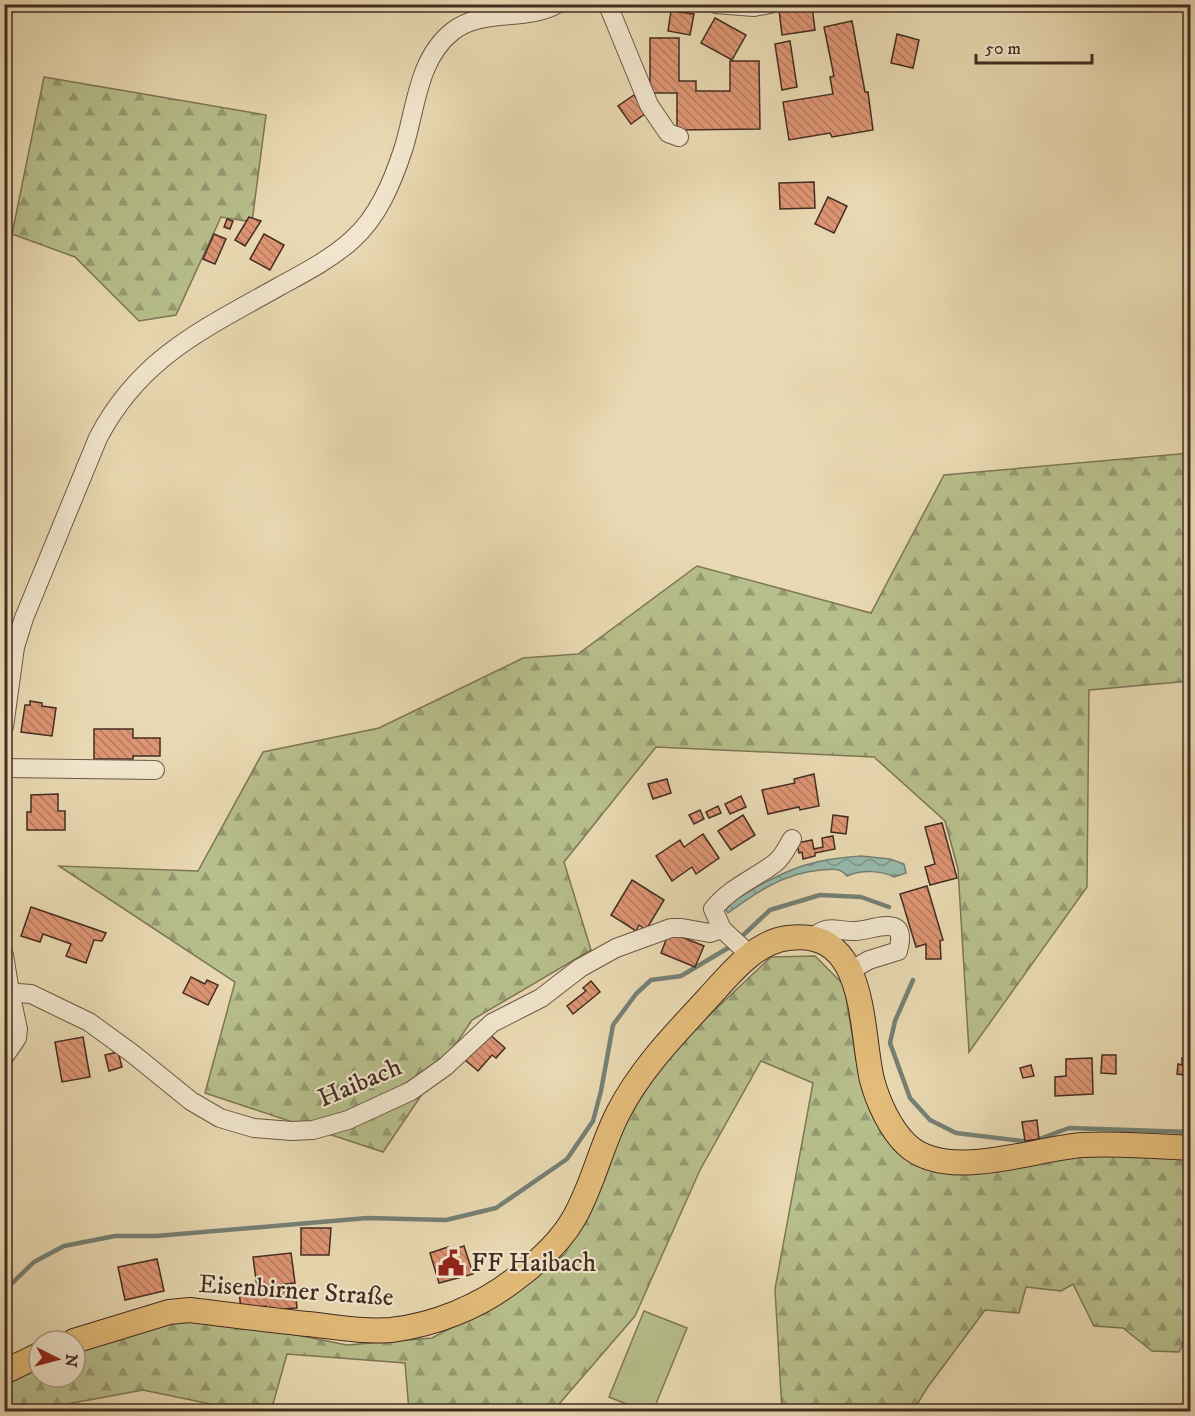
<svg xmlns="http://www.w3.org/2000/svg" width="1195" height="1416" viewBox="0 0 1195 1416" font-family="'IM FELL DW Pica',serif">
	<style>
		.green { fill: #b7bf8c; stroke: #7d7657; stroke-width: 1.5 }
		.forest { fill: url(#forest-firs); stroke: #7d7657; stroke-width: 1.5 }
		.water { fill: url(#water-waves); stroke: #758175; stroke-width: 1.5 }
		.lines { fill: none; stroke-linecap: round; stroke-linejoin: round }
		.stream { stroke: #758175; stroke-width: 4.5 }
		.building { fill: url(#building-back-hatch); stroke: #432c22; stroke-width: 1.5 }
		.minor-casing { stroke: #6c5746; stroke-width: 20 }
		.major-casing { stroke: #432c22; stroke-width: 26 }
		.minor { stroke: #f1e6cd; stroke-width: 18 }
		.major { stroke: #e4bc79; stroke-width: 24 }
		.labels { text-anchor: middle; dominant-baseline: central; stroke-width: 4.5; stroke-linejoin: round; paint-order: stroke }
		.street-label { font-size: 26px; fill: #432c22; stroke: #f1e6cd }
		.poi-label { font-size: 26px; fill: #432c22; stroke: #f1e6cd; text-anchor: start }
	</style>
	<defs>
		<pattern id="forest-firs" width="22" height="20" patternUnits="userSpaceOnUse" patternTransform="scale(1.5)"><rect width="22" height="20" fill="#b7bf8c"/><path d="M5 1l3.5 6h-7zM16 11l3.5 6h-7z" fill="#969b72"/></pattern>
		<pattern id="water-waves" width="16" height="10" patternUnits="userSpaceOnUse" patternTransform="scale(1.5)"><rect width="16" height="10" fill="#97baad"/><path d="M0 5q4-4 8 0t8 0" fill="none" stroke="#7d978c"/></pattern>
		<pattern id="building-back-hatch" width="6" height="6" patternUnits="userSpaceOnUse" patternTransform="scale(1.5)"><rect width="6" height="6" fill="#de9574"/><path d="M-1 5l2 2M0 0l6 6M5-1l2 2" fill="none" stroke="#b67a5f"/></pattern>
	</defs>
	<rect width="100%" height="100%" fill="#e9d9b2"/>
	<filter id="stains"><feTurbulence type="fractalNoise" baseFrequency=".00333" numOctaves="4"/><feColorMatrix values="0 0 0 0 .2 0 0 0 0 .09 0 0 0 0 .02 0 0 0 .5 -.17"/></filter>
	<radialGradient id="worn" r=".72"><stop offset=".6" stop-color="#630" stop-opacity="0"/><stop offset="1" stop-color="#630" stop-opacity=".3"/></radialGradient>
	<path class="green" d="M644,1311l43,17 -34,83h-9l-35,-14z"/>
	<g class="forest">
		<path d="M44,77l222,38 -14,107 -31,-5 -45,98 -37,6 -64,-64 -63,-23z"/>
		<path d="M1190,453v228l-101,9 -2,197 -118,165 -11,-183 -13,-48 -71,-64 -218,-10 -92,115 27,88 -119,70 -89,132 -178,-59 30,-111 -176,-116 139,5 65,-119 116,-24 144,-70 55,-4 119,-88 174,47 73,-138z"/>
		<path d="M815,956l29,29 12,74 23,60 30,39 153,-7h128v178l-11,23 -27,-1 -29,-23 -29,-2 -21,-42 -12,7 -35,-4 -7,26 -34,-3 -58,78 -14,23h-131l-7,-122 38,-206 -52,-22 -61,109 -65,146 -82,95h-144l-4,-48 -118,-9 -16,57h-27l-101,-21 -114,21 -24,1v-34l34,-16v15h36v-28l97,-31 55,3 120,24 85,-7 51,-27 82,-57 32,-67 36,-87 52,-62 86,-81z"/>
	</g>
	<path class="water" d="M861,856l29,3 14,5 2,9 -12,4c-13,-7 -33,-7 -47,-1 -7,-9 -16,-7 -26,-6 -37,3 -64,22 -93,43l-2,-3c5,-10 16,-14 25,-20 41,-23 63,-31 110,-34z"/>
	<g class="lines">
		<g class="stream">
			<path d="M739,939l31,-29 50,-15 41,2 28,10"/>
			<path d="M913,980l-18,41 -5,22 20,55 20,22 26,13 75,9 38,-14 121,4"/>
			<path d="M4,1291l30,-29 30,-16 51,-10h41l211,-18 79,2 50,-12 71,-49 26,-38 8,-30 12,-66 23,-31 15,-14 30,-4 52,-31"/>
		</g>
	</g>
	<g class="building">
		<path d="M406,4h27l-2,7z"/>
		<path d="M812,6l3,24 -33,5 -3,-25z"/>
		<path d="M671,11l23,3 -4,21 -22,-4z"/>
		<path d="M715,18l31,17 -14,25 -31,-17z"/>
		<path d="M852,21l13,71h3l5,38 -41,7 -2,-4 -41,7 -6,-38 50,-8 -3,-17 4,-1 -10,-49z"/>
		<path d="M897,34l22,6 -6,28 -22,-5z"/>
		<path d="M650,38h29v43h17v10h34v-30h29l1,68 -83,1v-37h-27z"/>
		<path d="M790,41l7,46 -15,3 -7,-46z"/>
		<path d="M634,95l12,18 -15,11 -13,-18z"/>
		<path d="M814,182l1,26 -35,1 -1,-26z"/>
		<path d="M828,197l19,9 -13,27 -19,-9z"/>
		<path d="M249,217l12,4 -16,25 -10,-6z"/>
		<path d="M227,219l6,2 -3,8 -6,-2z"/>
		<path d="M214,234l12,5 -11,25 -12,-5z"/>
		<path d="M264,234l20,11 -14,25 -20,-11z"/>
		<path d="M30,701l12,2v3l14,2 -4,28 -31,-4 4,-27h5z"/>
		<path d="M94,729h39v9h27v18h-27v3h-39z"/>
		<path d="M814,774l5,32 -19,4 -1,-3 -31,7 -6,-24 33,-7 -1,-4z"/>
		<path d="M667,779l4,14 -18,6 -5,-15z"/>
		<path d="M58,794v17h7v19h-38v-18h4v-17z"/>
		<path d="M741,796l5,11 -16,7 -5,-10z"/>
		<path d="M718,806l3,7 -12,5 -3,-6z"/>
		<path d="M700,810l4,9 -10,5 -5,-9z"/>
		<path d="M743,815l12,20 -24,15 -13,-19z"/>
		<path d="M833,815l15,2 -2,17 -15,-2z"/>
		<path d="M942,823l15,55 -27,7 -5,-18 10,-3 -10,-37z"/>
		<path d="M703,834l16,24 -23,16 -4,-7 -20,14 -16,-25 24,-16 4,7z"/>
		<path d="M833,836l2,13 -20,4v3l-12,3 -1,-7 -3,1 -2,-10 15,-3 2,9 9,-2 -1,-9z"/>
		<path d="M632,880l32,20 -18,30 -7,-5 -3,6 -25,-16z"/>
		<path d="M927,886l16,54 -3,1 1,18h-15v-15l-10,3 -16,-53z"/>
		<path d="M31,907l75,26 -4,8 -8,-1 -8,23 -20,-7 5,-12 -28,-10 -3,8 -19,-6z"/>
		<path d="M669,932l35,14 -9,21 -34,-14z"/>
		<path d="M191,977l14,7 2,-4 11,5 -10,20 -25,-12z"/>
		<path d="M591,981l9,11 -27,22 -6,-8 19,-15 -3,-3z"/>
		<path d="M488,1033l17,15 -9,10 -4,-3 -14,16 -13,-11z"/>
		<path d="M83,1037l7,40 -28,5 -7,-40z"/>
		<path d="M118,1052l4,15 -13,4 -4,-16z"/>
		<path d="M1102,1055h14v19l-15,-1z"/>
		<path d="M1092,1058l1,36 -38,2v-19l11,-1v-17z"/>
		<path d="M1182,1058l8,1v17l-13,-2 1,-10 4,1z"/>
		<path d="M1031,1065l3,11 -11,2 -3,-10z"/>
		<path d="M1037,1120l2,19 -14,2 -3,-19z"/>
		<path d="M301,1228h30l-2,27h-28z"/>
		<path d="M464,1246l9,28 -34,9 -9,-30 18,-6 1,4z"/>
		<path d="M291,1253l4,30 -38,4 -4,-30z"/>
		<path d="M157,1259l7,32 -39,9 -7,-33z"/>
		<path d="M295,1286l2,22 -30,2 -1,-4 -25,3 -2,-17z"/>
	</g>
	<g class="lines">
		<g class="minor-casing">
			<g id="minor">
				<path d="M716,4l38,3 16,-3"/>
				<path d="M608,5l41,100 19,28 11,4"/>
				<path d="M4,727l11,-80 9,-29 74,-180c42,-81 106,-109 182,-152 24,-13 51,-27 72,-46 26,-23 40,-57 51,-90 13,-40 14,-91 50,-119 29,-23 74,-9 104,-27"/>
				<path d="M4,768l151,2"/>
				<path d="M722,929l-9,-20c18,-22 41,-30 62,-46 8,-6 12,-16 17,-24"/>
				<path d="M812,938c17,-15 25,-6 44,-7 19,-1 53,-19 42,20l-29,9 -18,10"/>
				<path d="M4,955l6,37 8,37 -1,9 -13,19"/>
				<path d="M4,992l27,2 58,28 44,32 58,47 29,17 34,10 38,3 21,-1 35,-10 63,-29 35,-25 46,-43 49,-25 39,-30 36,-20 55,-20h11l28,5 12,-4 28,26"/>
			</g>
		</g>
		<g class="major-casing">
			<g id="major">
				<path d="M74,1341l95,-29 21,-2c42,5 84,11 127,15 24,3 49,7 74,5 43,-5 88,-23 123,-50 23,-17 46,-37 60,-62 19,-33 27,-72 44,-105 23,-45 58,-80 91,-116 22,-24 46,-55 79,-59 80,-11 72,91 84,142 6,22 18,49 35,65 41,38 127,3 176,0 36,-2 72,1 107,3"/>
				<path d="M4,1372l35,-17"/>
			</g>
		</g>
		<use href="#minor" class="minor"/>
		<use href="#major" class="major"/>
	</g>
	<defs>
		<g id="civic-bare" transform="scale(2.07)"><path d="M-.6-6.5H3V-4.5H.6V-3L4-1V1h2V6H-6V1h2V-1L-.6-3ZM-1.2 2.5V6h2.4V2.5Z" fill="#8f2418" stroke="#f1e6cd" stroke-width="2.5" paint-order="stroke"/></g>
	</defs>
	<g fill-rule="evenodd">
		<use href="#civic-bare" x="451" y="1263"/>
	</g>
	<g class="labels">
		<g class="street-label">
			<text transform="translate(360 1083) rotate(-23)">Haibach</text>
			<text transform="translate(296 1291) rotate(4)">Eisenbirner Straße</text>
		</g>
		<g class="poi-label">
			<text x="471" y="1263">FF Haibach</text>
		</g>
	</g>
	<rect width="1195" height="1416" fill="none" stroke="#e9d9b2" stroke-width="24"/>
	<rect x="6" y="6" width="1183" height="1404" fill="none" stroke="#432c22" stroke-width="3"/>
	<rect x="12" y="12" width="1171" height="1392" fill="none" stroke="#432c22" stroke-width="1.5"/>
	<g transform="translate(57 1359) rotate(96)"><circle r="28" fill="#f1e6cd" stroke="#ab9c89" stroke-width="1.5"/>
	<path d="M0-4.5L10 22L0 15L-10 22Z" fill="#8f2418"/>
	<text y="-9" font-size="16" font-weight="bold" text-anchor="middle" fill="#432c22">N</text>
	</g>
	<path d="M976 54v9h116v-9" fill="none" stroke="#432c22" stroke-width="3"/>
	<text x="985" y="54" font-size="18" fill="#432c22" stroke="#f1e6cd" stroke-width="4.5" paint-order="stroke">50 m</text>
	<rect width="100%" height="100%" filter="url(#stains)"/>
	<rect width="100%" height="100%" fill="url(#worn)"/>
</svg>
